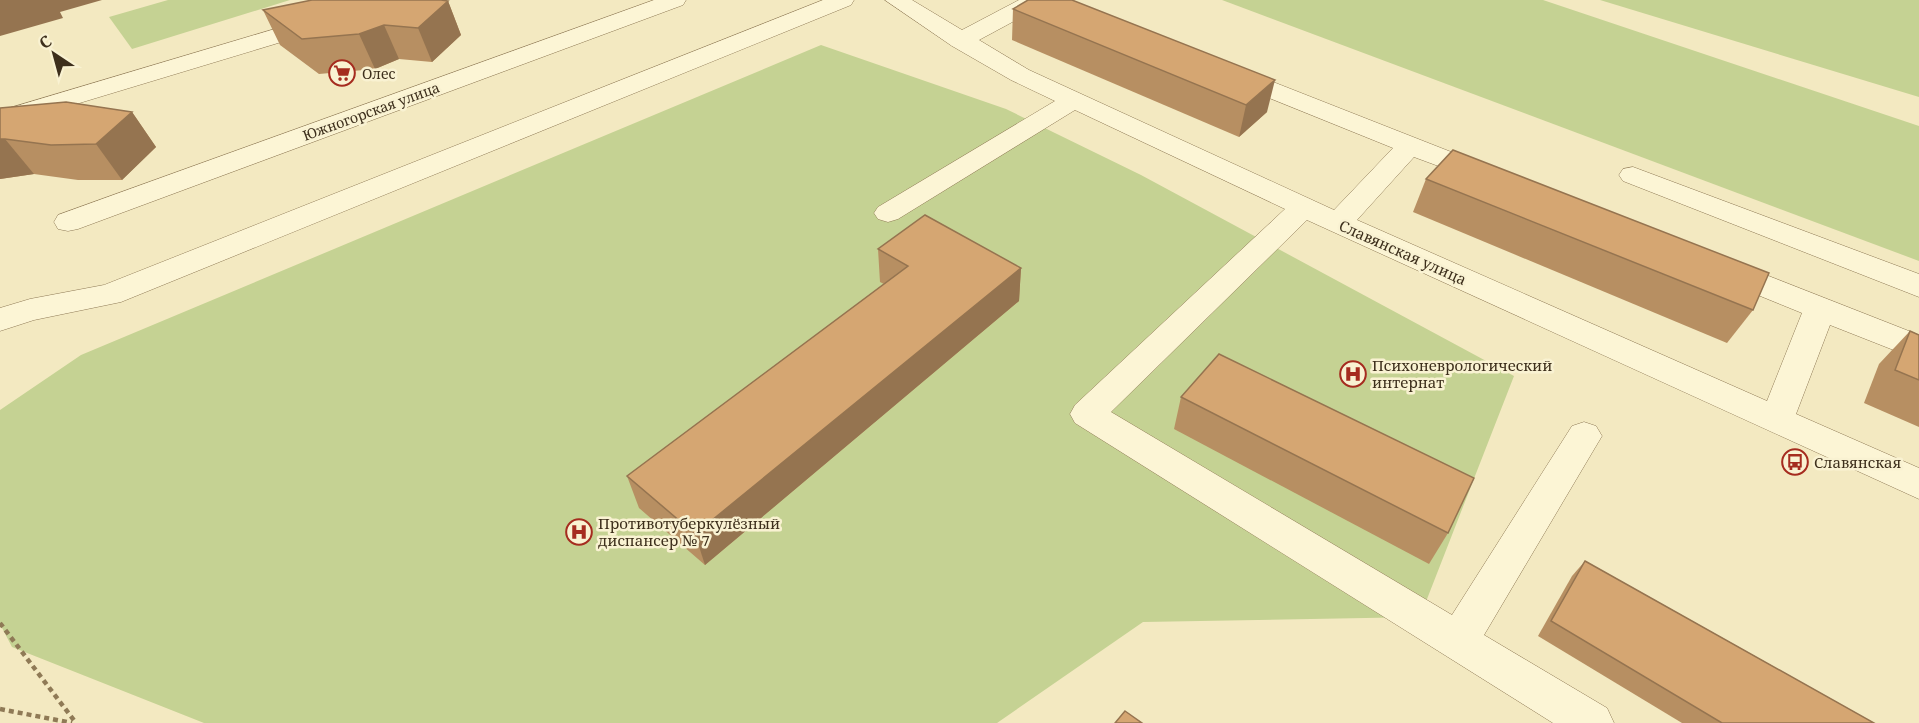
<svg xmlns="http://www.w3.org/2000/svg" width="1919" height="723" viewBox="0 0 1919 723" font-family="'Noto Serif',serif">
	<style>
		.green { fill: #c5d293 }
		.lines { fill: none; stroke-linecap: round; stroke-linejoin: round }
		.minor-casing { stroke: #8f7a56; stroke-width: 1 }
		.path { stroke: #8f7a56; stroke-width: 4.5; stroke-dasharray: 5 4; stroke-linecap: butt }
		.minor { fill: #fcf5d5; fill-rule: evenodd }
		.wall { fill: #b78f62 }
		.shaded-wall { fill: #957450 }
		.building { fill: #d5a672; stroke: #957450; stroke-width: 1.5 }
		.labels { text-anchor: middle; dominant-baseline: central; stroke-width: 5; stroke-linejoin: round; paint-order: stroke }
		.far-poi-label { font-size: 14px; fill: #3d2f1c; stroke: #f9f2d2; text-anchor: start }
		.far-street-label { font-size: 14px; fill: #3d2f1c; stroke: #f9f2d2 }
		.street-label { font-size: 15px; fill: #3d2f1c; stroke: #f9f2d2 }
		.poi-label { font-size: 15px; fill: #3d2f1c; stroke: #f9f2d2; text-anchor: start }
	</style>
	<rect width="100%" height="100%" fill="#f3e9c1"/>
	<g class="green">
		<path d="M168,0h122l-158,49 -23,-32z"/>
		<path d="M1222,0h321l376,126v135z"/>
		<path d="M1600,0h319v97z"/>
		<path d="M821,45l185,64 135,66 373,201 -94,241 -277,5 -146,101h-793l-192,-76 -12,-23v-214l81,-55z"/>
	</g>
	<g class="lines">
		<g class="minor-casing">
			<g id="minor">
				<path d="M372,0h35l-3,5 -404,122v-16z"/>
				<path d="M654,0h32l-3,5 -605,224 -10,2 -10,-2 -4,-7 4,-7z"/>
				<path d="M823,0h31l-3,5 -730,297 -87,18 -34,11v-23l30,-9 74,-14z"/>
				<path d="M885,0h27l50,30 57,-30h28l-3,5 -65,35 50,30 305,140 59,-62 -171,-69 -3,-5 3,-5 9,-2 9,2 257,101 4,6 -4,6 -10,2 -73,-27 -57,63 410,181 35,-88 -91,-37 -4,-7 4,-7 11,-3 11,3 186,73v25l-89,-35 -34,89 123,54v31l-612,-279 -196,192 341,203 120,-189 12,-4 12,4 6,10 -6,10 -112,189 123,73 7,15h-61l-478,-300 -5,-9 5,-9 210,-196 -210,-99 -177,109 -10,3 -10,-3 -4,-6 4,-6 177,-106 -44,-21 -59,-34z"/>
				<path d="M1633,167l286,107v23l-296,-116 -4,-6 4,-6z"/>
			</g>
		</g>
		<g class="path">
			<path d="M0,623l76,100"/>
			<path d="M0,709l72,14"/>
		</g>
		<use href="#minor" class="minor"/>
	</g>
	<g class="wall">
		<path d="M448,1l13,34 -29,27 -33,-3 -24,10 -56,5 -39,-29 -17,-35z"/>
		<path d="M1013,9l254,103 -28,25 -227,-97z"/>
		<path d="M0,108l132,4 24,35 -34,33h-44l-44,-6 -34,5z"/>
		<path d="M1426,179l327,131 -26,33 -314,-131z"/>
		<path d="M878,249l143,19 -2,33 -314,264 -66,-57 -12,-32 257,-192 -4,-2z"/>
		<path d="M1910,331l9,4v92l-55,-24 15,-39z"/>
		<path d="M1181,397l267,136 -19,31 -255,-135z"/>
		<path d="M1585,561l289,162h-192l-144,-87 34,-60z"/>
	</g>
	<g class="shaded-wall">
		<path d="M0,0h102l-42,12 3,6 -63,18z"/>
		<path d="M448,1l13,34 -29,27 -14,-34z"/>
		<path d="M384,25l15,34 -24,10 -16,-35z"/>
		<path d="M1275,80l-8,32 -28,25 7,-32z"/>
		<path d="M132,112l24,35 -34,33 -26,-36z"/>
		<path d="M0,139h5l29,35 -34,5z"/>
		<path d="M1021,268l-2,33 -314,264 -10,-31z"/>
	</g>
	<g class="building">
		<path d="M312,0h129l7,1 -30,27 -34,-3 -25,9 -57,5 -39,-29z"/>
		<path d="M1028,0h44l203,80 -29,25 -233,-96z"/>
		<path d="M66,102l66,10 -36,32 -45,1 -46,-6h-5v-31z"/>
		<path d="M1453,150l316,123 -16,37 -327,-131z"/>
		<path d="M925,215l96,53 -326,266 -68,-58 281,-210 -30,-17z"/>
		<path d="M1910,331l9,4v45l-24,-10z"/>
		<path d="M1219,354l255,124 -26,55 -267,-136z"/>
		<path d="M1585,561l289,162h-152l-171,-102z"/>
		<path d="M1125,711l17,12h-27z"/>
	</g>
	<defs>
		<g id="supermarket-ring" transform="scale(1.35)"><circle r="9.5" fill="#f9f2d2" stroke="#a52c1f" stroke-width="1.5"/><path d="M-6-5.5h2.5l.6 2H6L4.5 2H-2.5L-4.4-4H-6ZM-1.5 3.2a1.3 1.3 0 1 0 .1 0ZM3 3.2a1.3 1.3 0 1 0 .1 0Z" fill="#a52c1f"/></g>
		<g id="hospital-ring" transform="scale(1.35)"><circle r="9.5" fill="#f9f2d2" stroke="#a52c1f" stroke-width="1.5"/><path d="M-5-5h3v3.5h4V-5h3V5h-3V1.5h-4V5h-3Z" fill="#a52c1f"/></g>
		<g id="bus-ring" transform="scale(1.35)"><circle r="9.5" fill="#f9f2d2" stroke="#a52c1f" stroke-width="1.5"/><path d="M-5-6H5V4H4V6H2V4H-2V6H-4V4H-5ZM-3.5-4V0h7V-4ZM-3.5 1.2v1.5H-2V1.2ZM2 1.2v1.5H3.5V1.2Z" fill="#a52c1f"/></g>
	</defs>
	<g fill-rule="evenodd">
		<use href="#supermarket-ring" x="342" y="73"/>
		<use href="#hospital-ring" x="1353" y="374"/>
		<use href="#bus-ring" x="1795" y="462"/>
		<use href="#hospital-ring" x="579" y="532"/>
	</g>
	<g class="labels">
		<g class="far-poi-label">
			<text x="362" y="73">Олес</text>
		</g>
		<g class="far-street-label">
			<text transform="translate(371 111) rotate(-20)">Южногорская улица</text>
		</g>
		<g class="street-label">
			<text transform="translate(1403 252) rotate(24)">Славянская улица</text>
		</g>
		<g class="poi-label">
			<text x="1372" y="365">Психоневрологический<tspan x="1372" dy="17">интернат</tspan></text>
			<text x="1814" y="462">Славянская</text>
			<text x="598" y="523">Противотуберкулёзный<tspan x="598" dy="17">диспансер № 7</tspan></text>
		</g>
	</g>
	<g transform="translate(54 54) rotate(324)" stroke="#f9f2d2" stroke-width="4.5" paint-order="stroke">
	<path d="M0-4.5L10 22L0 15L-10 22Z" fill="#3d2f1c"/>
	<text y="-9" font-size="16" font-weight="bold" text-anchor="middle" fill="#3d2f1c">С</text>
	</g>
</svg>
